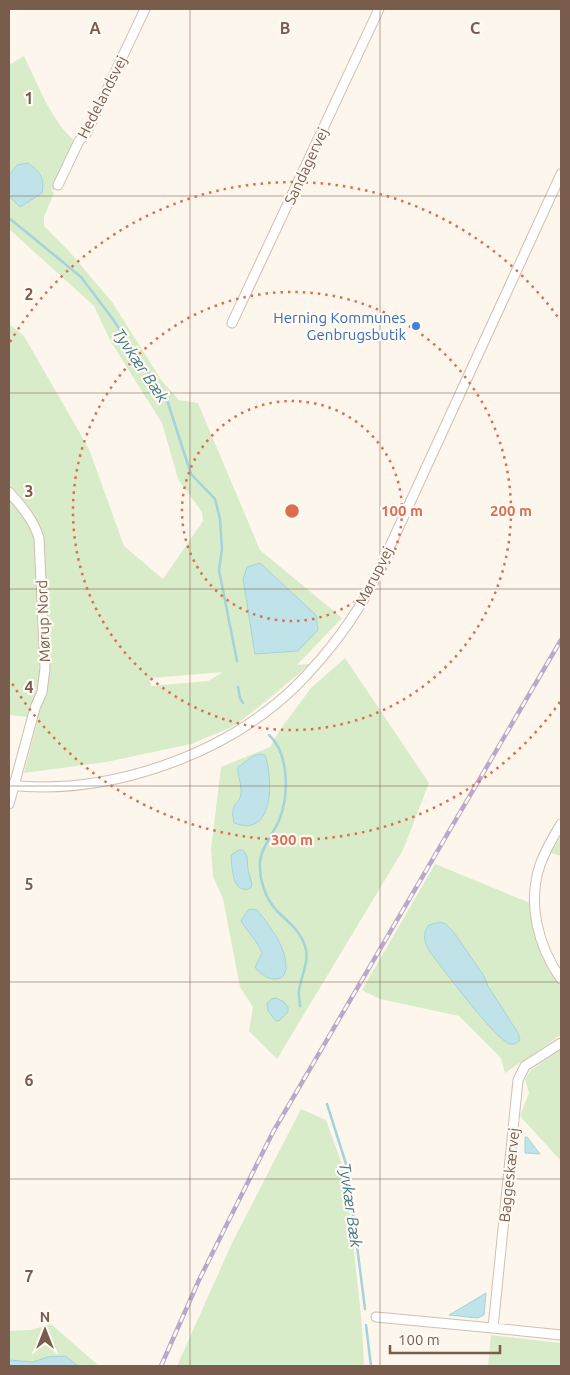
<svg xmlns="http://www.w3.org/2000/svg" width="570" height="1375" viewBox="0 0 570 1375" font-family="Ubuntu,sans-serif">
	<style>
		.green { fill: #d8ecc9; fill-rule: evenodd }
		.water { fill: #bfe3e8; stroke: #a5d3da }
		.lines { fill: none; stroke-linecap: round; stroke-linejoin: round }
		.stream { stroke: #a5d3da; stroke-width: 2.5 }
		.minor-casing { stroke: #d1beb0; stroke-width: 11 }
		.minor { stroke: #fff; stroke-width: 9 }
		.rail-casing { stroke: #b9a8c9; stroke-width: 4.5 }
		.rail { stroke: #fffaf3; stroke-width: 2.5; stroke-dasharray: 8; stroke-linecap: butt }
		.grid { fill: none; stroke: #7a5c4d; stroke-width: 1; stroke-opacity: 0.55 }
		.ring { fill: none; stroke: #dc6d51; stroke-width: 2.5; stroke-dasharray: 2.5 5 }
		.shop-dot { fill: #3f7fe0; stroke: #fffaf3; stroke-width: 2 }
		.labels { text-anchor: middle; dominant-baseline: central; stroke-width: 4.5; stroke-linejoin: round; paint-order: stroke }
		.street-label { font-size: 15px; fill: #7a5c4d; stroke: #fffaf3 }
		.shop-label { font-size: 15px; fill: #366cbe; stroke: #fffaf3; text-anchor: end }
		.water-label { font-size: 16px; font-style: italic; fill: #437c86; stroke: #fffaf3 }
		.grid-label { font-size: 16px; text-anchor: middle; font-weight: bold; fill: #7a5c4d; stroke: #fffaf3; stroke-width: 4.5; stroke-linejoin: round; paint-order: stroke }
		.centre { fill: #dc6d51; stroke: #fffaf3; stroke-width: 2.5 }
		.ring-label { font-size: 15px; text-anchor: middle; font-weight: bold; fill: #dc6d51; stroke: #fffaf3; stroke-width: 4.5; stroke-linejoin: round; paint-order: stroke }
	</style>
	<rect width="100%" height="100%" fill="#fdf6ec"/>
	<path class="green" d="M24,56C39,86 50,120 76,142L54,191L50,189L54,193L44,217V226L68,250L112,302L162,381L179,400L198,403L260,550L342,618L297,665L310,664L265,702L234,726L191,744L106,762L24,773L38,718L9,715V324L24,336L89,449L124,546L163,579L203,521L202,512L178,479L162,423L111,342L94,306L9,229V196L20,207L17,165L9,175V65ZM223,672L208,681L151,686L150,678Z
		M345,658L429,783L403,850L277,1059L249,1031L253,1007L240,987L223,899L213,876L211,849L221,767L270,747L279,731L311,688Z
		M561,836V856L551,853Z
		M435,864L530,903L533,930L542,957L561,984V1035L505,1073L501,1058L459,1016L380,999L362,990Z
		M561,1049V1161L520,1116L529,1093L525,1079L530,1071Z
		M301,1109L326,1120L343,1167L352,1232L362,1325L364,1366H177L232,1243Z
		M51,1324L99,1366H9V1331L31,1330Z
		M491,1335L561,1343V1366H488Z"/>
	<path class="water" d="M27,163C40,170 45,178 42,193L20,207L9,196V175L17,165Z
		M260,563L316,615L318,630L298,651L255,654L243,579L247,567Z
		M259,754L265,755C273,778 275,839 234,823C229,800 241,805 241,792C242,784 237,776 238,767L253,756Z
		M239,850H243L247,856L248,870L252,884L251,888C232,896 232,867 231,855Z
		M252,909L257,910C269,925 285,945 286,965C287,987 263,980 255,967L262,953C257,941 248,932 241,921L248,910Z
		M440,922L446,924L455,934L484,976L488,986L518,1033L520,1040C517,1043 514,1045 510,1044C495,1040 442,967 429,951C424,940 422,934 429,925Z
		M276,998L284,1002L288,1007V1012L279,1021H276L268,1011L267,1004L271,999Z
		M525,1137H527L540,1154L525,1153Z
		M486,1293L484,1315L478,1318L449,1315Z
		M65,1356L78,1366H9V1360L33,1362L48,1357Z"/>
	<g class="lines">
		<path class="stream" d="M9,218L81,277L112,318L167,400L191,474L215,499L220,519L222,549L219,570L237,661
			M238,687L240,698L243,703
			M269,735C289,753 289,794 280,818C275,832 261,847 260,862C259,879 265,898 277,911C288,922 300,930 305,946C310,961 301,976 299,991C298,995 300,1001 300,1006
			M327,1104L347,1167L365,1309
			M366,1325L371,1366"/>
		<g class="minor-casing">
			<path id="minor" d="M58,185L79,141L86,134L145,9
				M232,323L379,9
				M9,492C22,507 33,519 39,538L45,668L42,692L35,708L9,804
				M9,785C108,796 223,756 295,687C326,656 354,619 374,581L561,174
				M561,824C553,837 545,851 540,865C527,904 538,946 561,979
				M561,1043L525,1066L518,1080L493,1328L561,1335
				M376,1317L493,1328"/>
		</g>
		<use href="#minor" class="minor"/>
		<g class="rail-casing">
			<path id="rail" d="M161,1366L199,1280L273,1132L561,640"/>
		</g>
		<use href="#rail" class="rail"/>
	</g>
	<path class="grid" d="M190,9V1366M380,9V1366M9,196H561M9,393H561M9,589H561M9,786H561M9,982H561M9,1179H561"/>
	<g class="ring">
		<circle cx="292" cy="511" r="110"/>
		<circle cx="292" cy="511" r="219"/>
		<path d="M560 702A329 329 0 0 1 10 680M10 342A329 329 0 0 1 560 320"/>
	</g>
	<circle class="shop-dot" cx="416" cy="326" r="5"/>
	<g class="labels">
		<g class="street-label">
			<text transform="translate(102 97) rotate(-63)">Hedelandsvej</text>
			<text transform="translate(306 166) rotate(-65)">Sandagervej</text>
			<text transform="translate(374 576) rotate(-63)">Mørupvej</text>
			<text transform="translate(43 621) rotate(-92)">Mørup Nord</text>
			<text transform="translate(509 1175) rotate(-84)">Baggeskærvej</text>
		</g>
		<g class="shop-label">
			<text x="406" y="317">Herning Kommunes<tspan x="406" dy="17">Genbrugsbutik</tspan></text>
		</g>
		<g class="water-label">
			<text transform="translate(141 365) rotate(56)">Tyvkær Bæk</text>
			<text transform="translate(351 1205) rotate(82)">Tyvkær Bæk</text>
		</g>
	</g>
	<g class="grid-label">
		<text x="95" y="34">A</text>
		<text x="285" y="34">B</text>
		<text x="475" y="34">C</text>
		<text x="29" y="104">1</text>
		<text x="29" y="300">2</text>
		<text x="29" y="497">3</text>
		<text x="29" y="693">4</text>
		<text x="29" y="890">5</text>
		<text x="29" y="1086">6</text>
		<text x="29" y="1282">7</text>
	</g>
	<circle cx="292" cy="511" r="8" class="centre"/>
	<g class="ring-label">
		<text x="402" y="516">100 m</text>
		<text x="511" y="516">200 m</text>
		<text x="292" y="845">300 m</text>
	</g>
	<rect width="570" height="1375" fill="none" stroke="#7a5c4d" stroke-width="20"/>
	<g transform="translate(45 1330)" stroke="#fffaf3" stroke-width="4" paint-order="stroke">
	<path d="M0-4L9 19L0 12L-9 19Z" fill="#7a5c4d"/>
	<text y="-8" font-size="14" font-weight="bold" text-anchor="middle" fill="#7a5c4d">N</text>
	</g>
	<path d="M390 1345v8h110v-8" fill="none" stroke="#7a5c4d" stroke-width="2.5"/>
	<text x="398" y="1345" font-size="15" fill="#7a5c4d" stroke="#fffaf3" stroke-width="4" paint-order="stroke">100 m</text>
</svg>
